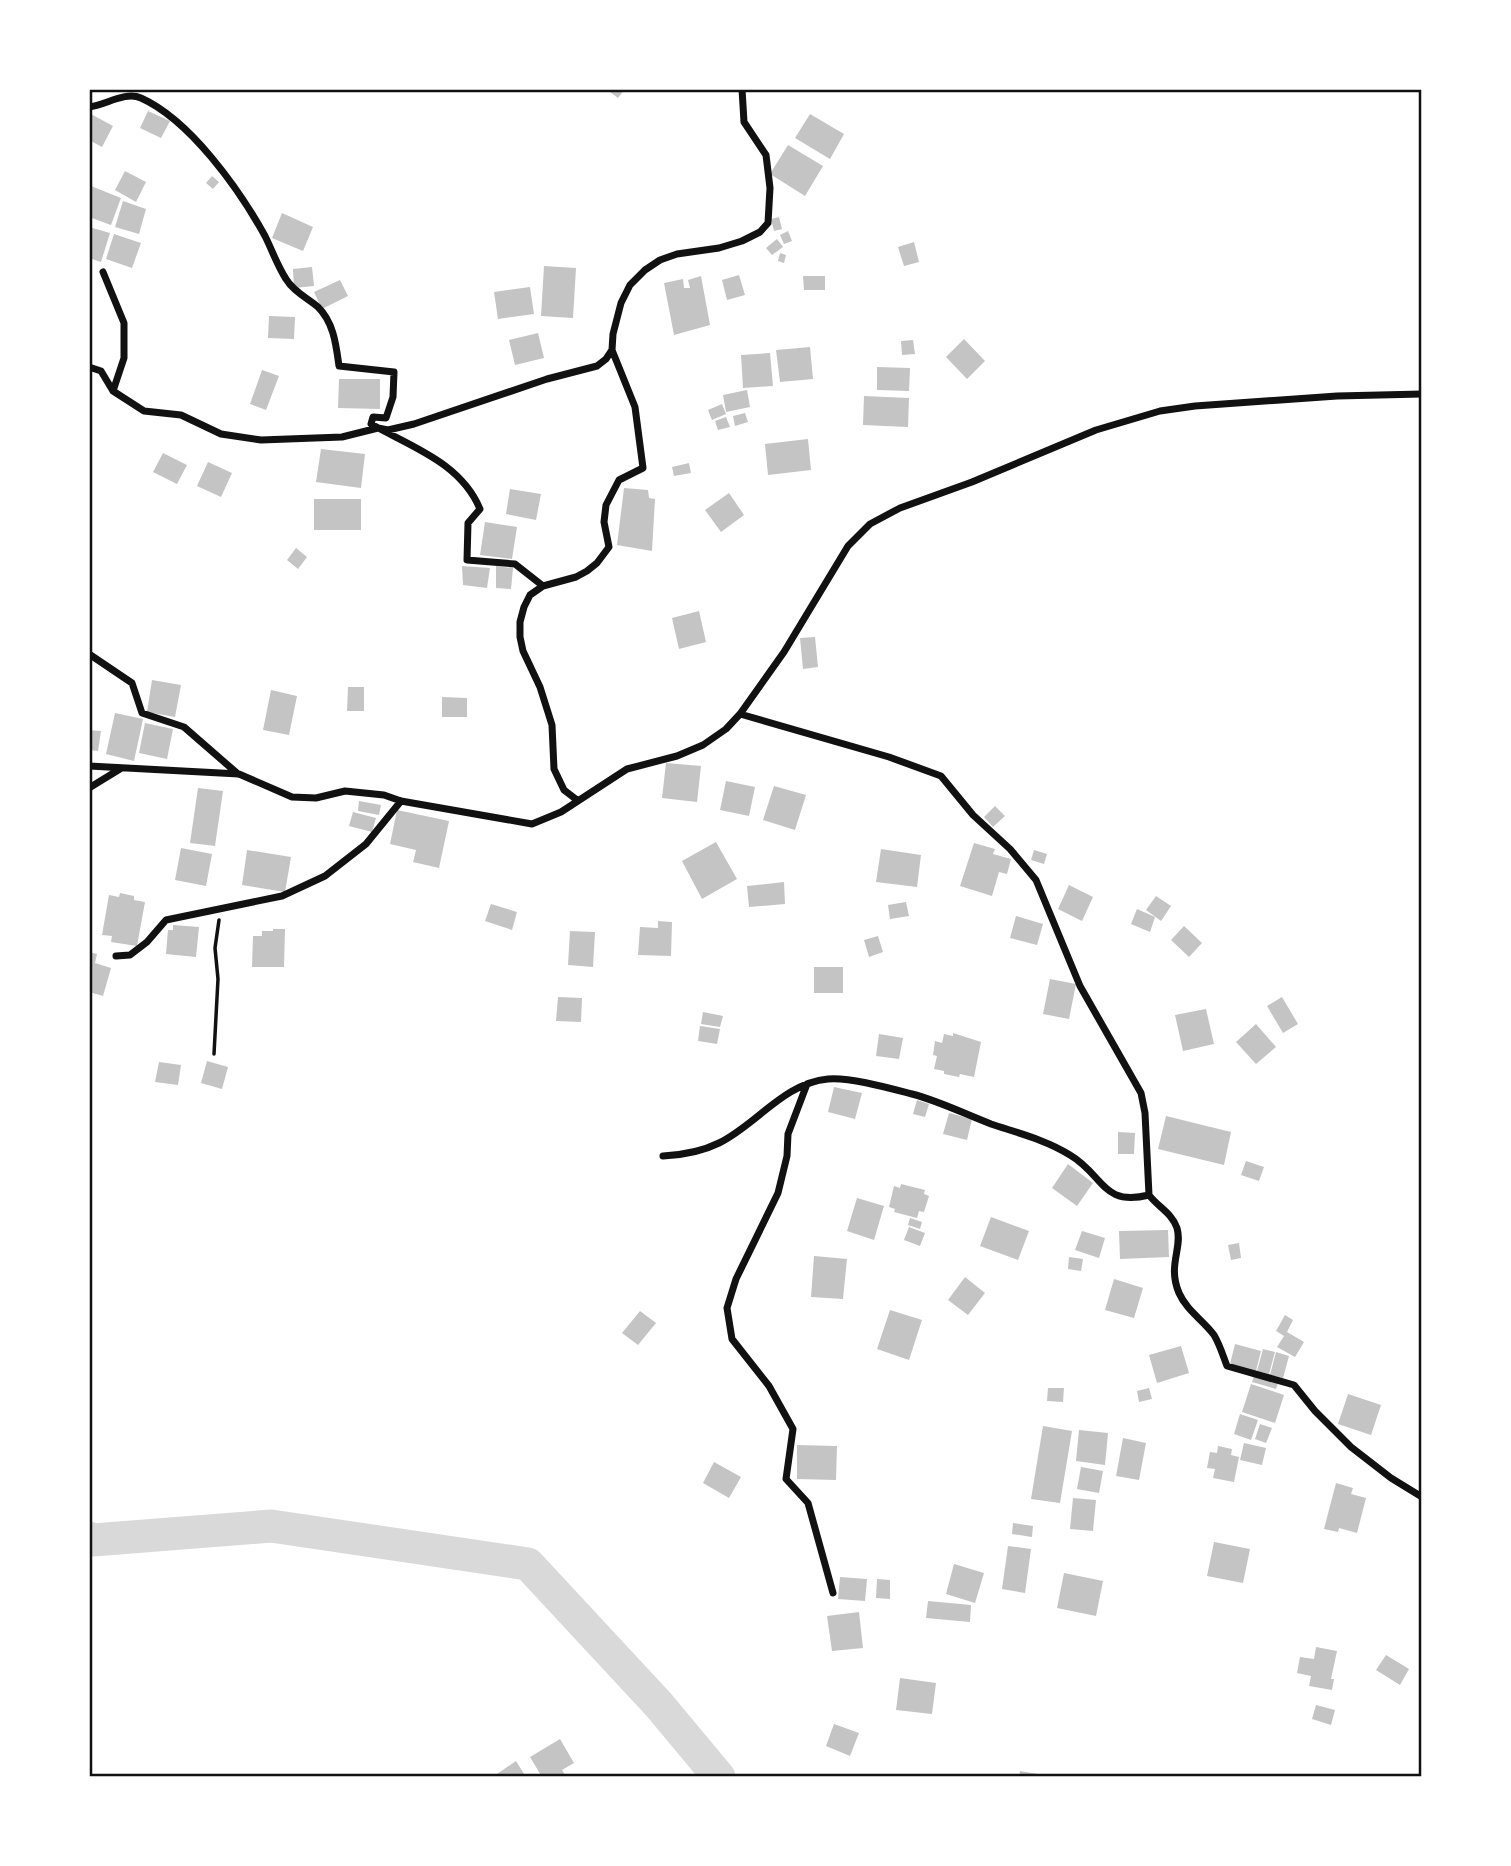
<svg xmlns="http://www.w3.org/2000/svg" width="1511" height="1866" viewBox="0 0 1511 1866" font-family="'PT Serif',serif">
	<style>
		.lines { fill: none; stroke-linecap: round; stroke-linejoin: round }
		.river { stroke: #d9d9d9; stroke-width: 33 }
		.building { fill: #c4c4c4 }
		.path { stroke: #111; stroke-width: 3.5 }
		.minor { stroke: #111; stroke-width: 7 }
		.neatline { fill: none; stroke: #111; stroke-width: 2.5 }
	</style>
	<rect width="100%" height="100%" fill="#fff"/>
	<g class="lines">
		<path class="river" d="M89,1538L93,1540L271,1526L528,1564L659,1705L719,1777"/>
	</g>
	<path class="building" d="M606,89H625L618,98Z
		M148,111L170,121L161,138L140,128Z
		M89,113L113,126L102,147L89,140Z
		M810,114L844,134L830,159L795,138Z
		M788,145L823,166L805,196L770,174Z
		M125,171L146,182L136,202L115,190Z
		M212,176L219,182L213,189L206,183Z
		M91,186L121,198L111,225L89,217Z
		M123,201L146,209L139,234L115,227Z
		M282,213L313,227L303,251L272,238Z
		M779,217L782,229L774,231L771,219Z
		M89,227L110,233L101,262L89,258Z
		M788,231L792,241L784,244L780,235Z
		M114,234L141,243L132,268L106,259Z
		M777,239L783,247L772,255L766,248Z
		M914,242L919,262L904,266L898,247Z
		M780,253L786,255L784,263L778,261Z
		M544,266L576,268L573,318L541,316Z
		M312,267L314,286L294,288L293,269Z
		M739,275L745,295L727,300L722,280Z
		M701,276L710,325L674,335L664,283L683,279L684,288H690L688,280Z
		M803,276H825V290H804Z
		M340,280L348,296L322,309L314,292Z
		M530,287L534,314L498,319L494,292Z
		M269,316L295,317L294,339L268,338Z
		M538,333L544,358L515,365L509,340Z
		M964,339L985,361L967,379L946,357Z
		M913,340L915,354L902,355L901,341Z
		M810,347L813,379L780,382L776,350Z
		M770,353L773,386L743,388L741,355Z
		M877,367L910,368L909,391L877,390Z
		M262,370L279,376L266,410L250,404Z
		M339,379H380V409L338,408Z
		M747,390L750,407L726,412L723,395Z
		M864,396L909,398L908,427L863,425Z
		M722,404L726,414L712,420L708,410Z
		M745,413L748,422L735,426L733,416Z
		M726,417L730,427L718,430L715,421Z
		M808,439L811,470L768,475L765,444Z
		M321,449L365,454L361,488L316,482Z
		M163,453L187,465L177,484L153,472Z
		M208,462L232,473L221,497L197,486Z
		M689,463L691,473L674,476L672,467Z
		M624,488L648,490L649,498L655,499L652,551L617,545Z
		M510,489L541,494L536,520L506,514Z
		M729,493L744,515L721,532L705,510Z
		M314,499H361V530H314Z
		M485,522L517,527L512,559L480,555Z
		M296,548L307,557L298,569L287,560Z
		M462,566L490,568L487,588L463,585Z
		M496,566L513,568L511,589L496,588Z
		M699,611L706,642L679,649L672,618Z
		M815,637L818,667L803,669L800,638Z
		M152,680L181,685L175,717L147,712Z
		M348,687H364V711H347Z
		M271,690L297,696L289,735L263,730Z
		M442,697L467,698V717H442Z
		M115,713L143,719L134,761L106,754Z
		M145,723L173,729L167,759L139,753Z
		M89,730L101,731L98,751L89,750Z
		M666,763L701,766L697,802L662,798Z
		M726,781L755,787L749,816L720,810Z
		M774,786L806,795L795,830L763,820Z
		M198,788L223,791L215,846L190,843Z
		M359,801L381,805L379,815L358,811Z
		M995,806L1005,816L993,827L984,817Z
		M397,810L449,821L439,868L413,862L416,850L390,844Z
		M353,812L376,818L372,832L349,826Z
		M716,842L737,879L702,899L682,861Z
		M974,843L995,849L993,854L1011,859L1007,874L999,872L992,896L960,886Z
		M181,848L212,854L206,886L175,880Z
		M881,849L921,855L917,887L876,882Z
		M247,850L291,857L285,892L242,885Z
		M1034,850L1047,854L1044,864L1031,860Z
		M784,882L785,904L749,907L747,886Z
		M1069,885L1093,897L1082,921L1058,909Z
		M120,893L134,896V900L145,902L137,946L111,942L112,936L102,935L109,895L119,897Z
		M1156,896L1171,906L1161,921L1146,910Z
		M906,902L909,916L890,919L888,905Z
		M491,904L517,912L512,930L485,921Z
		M1137,909L1155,917L1150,932L1131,924Z
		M1016,916L1043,924L1037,945L1010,938Z
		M658,921L672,922L671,956L638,955L640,927L658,928Z
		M173,925L199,927L196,957L166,954L168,930H173Z
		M1184,926L1202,943L1189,957L1171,940Z
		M273,929H285L284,967H252L253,936H262V931H273Z
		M570,931L595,932L593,967L568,965Z
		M878,936L883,952L869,957L864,940Z
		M89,952L97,954L95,963L111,968L103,996L89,992Z
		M814,967H843V993H814Z
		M1050,979L1076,984L1069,1019L1043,1014Z
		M558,997L582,998L581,1022L556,1021Z
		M1282,997L1298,1024L1283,1033L1267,1006Z
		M1206,1009L1214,1044L1183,1051L1175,1015Z
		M703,1012L723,1016L720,1027L701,1024Z
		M1256,1024L1276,1047L1256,1064L1236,1042Z
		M700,1026L720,1029L717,1044L698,1041Z
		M953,1033L981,1042L974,1077L960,1074L959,1077L944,1074V1071L934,1069L937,1056L933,1055L935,1041L942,1043L944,1034L953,1036Z
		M879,1034L903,1038L899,1059L876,1056Z
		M207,1061L228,1067L222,1089L201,1083Z
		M159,1062L181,1065L178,1085L155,1082Z
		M834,1087L862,1093L855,1119L828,1112Z
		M917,1100L929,1104L925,1117L913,1114Z
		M949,1113L972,1119L967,1140L943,1134Z
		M1166,1116L1231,1132L1224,1165L1158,1149Z
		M1118,1132L1135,1133L1134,1154H1118Z
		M1246,1161L1264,1167L1259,1181L1241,1175Z
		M1068,1164L1093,1183L1077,1206L1052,1188Z
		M901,1184L925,1190L924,1194L929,1196L924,1212L919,1211L917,1218L894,1212L895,1209L889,1207L894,1186L900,1188Z
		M857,1198L884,1206L874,1240L847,1231Z
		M991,1217L1029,1231L1018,1260L980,1246Z
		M910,1218L922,1222L920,1229L908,1225Z
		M909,1227L925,1233L920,1246L904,1240Z
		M1168,1230L1169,1257L1120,1259L1119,1231Z
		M1082,1231L1105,1238L1099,1258L1075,1250Z
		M1239,1243L1241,1258L1231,1260L1228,1245Z
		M814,1256L847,1259L843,1299L811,1297Z
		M1069,1257L1083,1259L1081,1271L1068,1269Z
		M965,1277L985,1293L968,1315L948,1300Z
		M1114,1279L1143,1288L1134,1318L1105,1310Z
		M890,1310L922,1320L909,1360L877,1349Z
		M640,1311L656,1323L638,1345L622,1333Z
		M1285,1315L1293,1320L1287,1332L1304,1342L1295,1357L1277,1347L1284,1336L1276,1331Z
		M1235,1344L1261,1351L1256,1371L1230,1364Z
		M1181,1346L1189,1373L1157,1383L1149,1355Z
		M1263,1349L1275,1352L1269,1374L1257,1371Z
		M1276,1352L1289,1356L1283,1378L1270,1375Z
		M1254,1376L1278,1383L1276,1389L1252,1382Z
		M1251,1384L1284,1395L1275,1423L1242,1412Z
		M1048,1388H1064L1063,1402L1047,1401Z
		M1149,1388L1152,1399L1139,1402L1137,1391Z
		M1348,1394L1381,1405L1371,1435L1338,1424Z
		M1240,1414L1258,1420L1251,1440L1234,1434Z
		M1260,1424L1272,1428L1266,1443L1255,1439Z
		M1043,1426L1072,1431L1060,1503L1031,1499Z
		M1079,1430L1108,1433L1105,1465L1076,1461Z
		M1123,1438L1146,1443L1139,1480L1116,1476Z
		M1244,1443L1266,1448L1262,1465L1240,1460Z
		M797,1445L837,1446L836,1480L797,1479Z
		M1218,1446L1232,1449L1231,1455L1239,1457L1234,1482L1213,1478L1215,1469L1207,1468L1210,1452L1217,1453Z
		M714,1462L741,1477L729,1498L703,1483Z
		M1081,1467L1103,1471L1099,1493L1077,1489Z
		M1336,1483L1353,1488L1351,1494L1366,1498L1357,1533L1339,1528L1338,1532L1324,1529Z
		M1073,1498L1096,1500L1093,1531L1070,1529Z
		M1013,1523L1033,1526L1032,1537L1012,1534Z
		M1214,1542L1250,1549L1243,1583L1207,1576Z
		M1008,1546L1031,1549L1025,1593L1002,1589Z
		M954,1564L984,1573L975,1603L946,1594Z
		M1064,1573L1103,1581L1096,1616L1057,1608Z
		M840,1577L867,1579L865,1601L838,1599Z
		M877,1579L890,1580V1599L876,1598Z
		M928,1601L971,1605L970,1622L926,1618Z
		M859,1612L863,1648L832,1651L827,1616Z
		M1316,1647L1337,1651L1331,1679H1334L1332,1690L1309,1686L1311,1676L1297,1673L1300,1657L1314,1659Z
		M1386,1655L1409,1669L1400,1685L1376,1670Z
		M900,1678L936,1683L932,1714L896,1710Z
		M1316,1705L1335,1710L1331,1725L1312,1719Z
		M834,1724L859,1733L850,1756L826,1746Z
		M560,1739L574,1763L562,1770L566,1777H542L530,1757Z
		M516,1761L526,1777H499L497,1774Z
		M1020,1771L1044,1775V1777H1019Z"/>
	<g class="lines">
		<path class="path" d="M214,1054L218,979L215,948L219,920"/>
		<path class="minor" d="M89,107C106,105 125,91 141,98C190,120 239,189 265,236C272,250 277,265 286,279C293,291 307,298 318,307C334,323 336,345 339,366L394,372L393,397L386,418L373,417L371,424C412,447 461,463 480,509L468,523L467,560L515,564L543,586
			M103,272L124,323V358L113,391
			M89,367L101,371L113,391L144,411L181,415L221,434L261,440L342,437L378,428L388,430L414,424L547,379L597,366L606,359L612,350L613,334L621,303L630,285L645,270L660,260L677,254L719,248L742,241L760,232L768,223L770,188L766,155L744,122L742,89
			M89,654L132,683L142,713L184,727L238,774
			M740,714L889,757L941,776L973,815L1010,849L1036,880L1080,986L1141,1093L1145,1113L1149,1195C1158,1207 1172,1213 1177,1228C1183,1248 1167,1265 1179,1293C1187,1311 1203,1320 1214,1335C1220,1345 1223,1356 1227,1366L1294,1385L1315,1411L1351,1447L1391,1478L1422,1497
			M89,766L239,774L292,797L316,798L345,791L384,795L401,801L532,824L561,812L627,769L677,756L703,745L726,729L740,714L784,652L848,546L870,524L900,508L972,482L1096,430L1160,411L1195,406L1337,396L1422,394
			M89,788L120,769
			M577,800L564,790L554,769L552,725L540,687L523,651L520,637V622L524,607L530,595L543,586L576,577L587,571L597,563L609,547L604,522L606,505L619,480L643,468L635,407L612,350
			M116,956L130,955L147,942L166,920L282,896L325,876L366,844L401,801
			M807,1084L788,1134L787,1156L778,1193L736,1279L727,1308L732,1339L769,1386L793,1429L786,1479L808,1503L833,1593
			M663,1156C683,1155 701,1152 719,1143C756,1125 784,1083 828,1079C850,1077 889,1088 912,1094C939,1101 965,1114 991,1124C1018,1133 1046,1140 1070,1155C1104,1175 1102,1207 1149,1195"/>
	</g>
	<rect width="1511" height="1866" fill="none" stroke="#ffffff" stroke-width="182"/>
	<rect x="91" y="91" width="1329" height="1684" class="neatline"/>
</svg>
